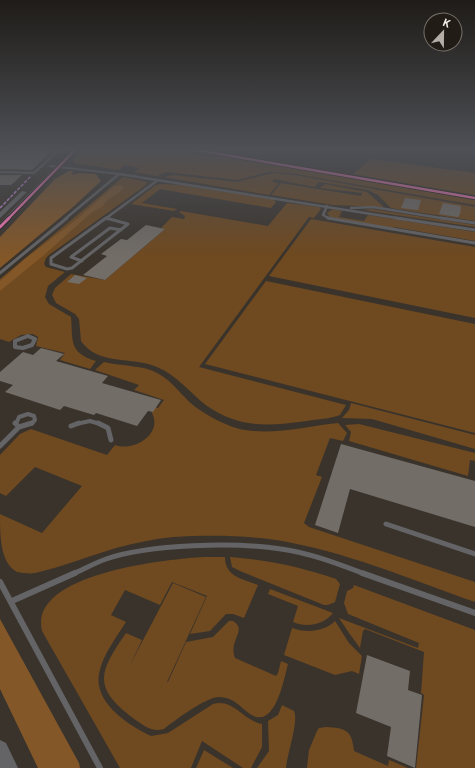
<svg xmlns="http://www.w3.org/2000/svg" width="475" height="768" viewBox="0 0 475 768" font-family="Barlow,sans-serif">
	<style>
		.green { fill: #6f491f }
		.forest { fill: #835728 }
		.building { fill: #726d67 }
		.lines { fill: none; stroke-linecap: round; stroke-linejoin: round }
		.service-far4 { stroke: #646466; stroke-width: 2.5 }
		.service-far3 { stroke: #646466; stroke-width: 3 }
		.service-far2 { stroke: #646466; stroke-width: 4 }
		.service-far1 { stroke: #646466; stroke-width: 5 }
		.service { stroke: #646466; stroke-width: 6 }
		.minor { fill: #646466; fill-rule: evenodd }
		.tertiary { fill: #646466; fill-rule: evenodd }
		.quiet { stroke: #ce8fe9; stroke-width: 1.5; stroke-dasharray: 3.5 1.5; stroke-linecap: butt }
		.cycleway-far1-casing { stroke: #211c16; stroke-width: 4 }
		.cycleway-casing { stroke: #211c16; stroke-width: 5 }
		.cycleway-far1 { stroke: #fd7abc; stroke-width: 2.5 }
		.cycleway { stroke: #fd7abc; stroke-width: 3 }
	</style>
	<rect width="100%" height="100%" fill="#39332c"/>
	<path class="green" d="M82,149H182L475,200V205L290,173L269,172L237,180L166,172L158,175L164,177L173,175L237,182L272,173L295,175L475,207V221L391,208L378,195L368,190L319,182L315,187L274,179L272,182L279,183L269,195L134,172L140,168L125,165L118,170L74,163L73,160Z
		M371,159L475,173V195L353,174Z
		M123,177L147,182L146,185L49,255L46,258L44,264L46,267L65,272L48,286L45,297L49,304L71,317C73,339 68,353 96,361L90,369L60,360L65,353L36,346L38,337L33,334L21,335L9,342L0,339V279Z
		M281,183L361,196L362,193L320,188L325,184L367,192L384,207L333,205L271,195Z
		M162,184L180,185L273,199L276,202L271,208L160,189L142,203L177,209L174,211L131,204L156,185Z
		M287,203L319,207L321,209L314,218L309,217L199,367L346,405L340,415C330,419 318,419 307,421C269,426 241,429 207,406C190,393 177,375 157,367C132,356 98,366 81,341L79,319L75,314L56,303L52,295L55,288L71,274L105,280L165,229L161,228L172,217L184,219L185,216L179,212L181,211L268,226Z
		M333,209L342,211L339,217L364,221L368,215L475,232V241L394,227L393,229L330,217L327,213Z
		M372,209L475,225V227L363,210Z
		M311,219L475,247V318L269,276Z
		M266,281L475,324V433L205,364Z
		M104,362C123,367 142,364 159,374C173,382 181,395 193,405C205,415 230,428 245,430C275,435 308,426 338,423L347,433L343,441L330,438L316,475L322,477L304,523L309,527L475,582V602C410,579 344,551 276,540C242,535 206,535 173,537C154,539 134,543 116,548C89,556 62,567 35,573C30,574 23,573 17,572C0,563 0,535 0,514L42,533L82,486L35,467L6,496L0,493V455L20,434L31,429L107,455L115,445C134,452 163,434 152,413L155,407L158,408L164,400L134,390L139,385L95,370Z
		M351,403L475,435V449L372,419L342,418L349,410Z
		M359,424L475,453V461L470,460L468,476L349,441L351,432L345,425Z
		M204,557H225C225,577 243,579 258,585L244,618L233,614H226L210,631L190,634L207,596L172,582L160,605L125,590L111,615L126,622C116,638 102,656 99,674C94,703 128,725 151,736L168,733L213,704C233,698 244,721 262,724V747L251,768H243L202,741L191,768H120L42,631C28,573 168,559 204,557Z
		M230,557C268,560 301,567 336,579L340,584L335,602L328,605H324L240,571L232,567Z
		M173,583L206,597L167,682L162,680L168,682L186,642L213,637L229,621H233C248,630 228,640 235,658L276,676L278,673L281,661L288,664C284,679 275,731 250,714C239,706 233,697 219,697C206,697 174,721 164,729C152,733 143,725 133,718C92,687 99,672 126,633L142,640L130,665Z
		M354,585L475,630V768H416L424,695L421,693L424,652L365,629L363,631L360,648L349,633L339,618L418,648L419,643L348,614L344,603L347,591L353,588Z
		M270,589L333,613C324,625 306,628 293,622L298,606L268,594Z
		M335,621L349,643L362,656L359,674L352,671L335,675L284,655L292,628C306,633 324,632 335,621Z
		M282,705L294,711C299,721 287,754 286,768H257L269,751L268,721L278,715Z
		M326,727C347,728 352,731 354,751L388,766L389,760L408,768H307L309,750L317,731L319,728Z
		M204,750L233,768H196Z"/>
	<path class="forest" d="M69,171H73L72,175L79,173L96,174L101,181L73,207L0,268V237L55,179Z
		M119,185L124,187L120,192L107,200L103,206L91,213L44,255L0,291V281L26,258L77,219L114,186Z
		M0,619L79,763L80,768H38L0,689Z"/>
	<path class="building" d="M16,149L31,150L54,149L32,170L0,169V152H12Z
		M0,175H22L11,185H0Z
		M405,198L421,200L418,210L401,208Z
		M443,203L461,206L460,214L458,217L439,214Z
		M146,225L165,229L105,280L83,275L107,256L101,254L121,239L127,240Z
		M75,275L87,278L79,284L67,282Z
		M41,348L64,354L56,361L108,376L102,383L161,400L153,412L148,411L137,426L96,413L94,415L64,406L60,410L5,392L13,385L0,381V372L23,352L33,355Z
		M341,444L475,481V527L350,489L338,533L315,525Z
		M367,655L410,671L408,690L422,695L415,768L387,756L391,727L356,713Z"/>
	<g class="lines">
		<path class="service-far4" d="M0,172L34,173L60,149
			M327,206L323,215L330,219
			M351,208L373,207L447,219
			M106,218L108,219
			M65,219L119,174L403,219
			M105,219L158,180"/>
		<path class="service-far3" d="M106,218L128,224L72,268L67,269L51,264V258L106,218
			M328,218L475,243
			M396,218L475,230
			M441,218L475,223
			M82,261L71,257L110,228L121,230
			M0,273L67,218"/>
		<path class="service-far2" d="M28,336L35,339L32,345L23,348L15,347V341Z
			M16,424L19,417L28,414L34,416L35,420L31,424
			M76,424L90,421L100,424"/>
		<path class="service-far1" d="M15,423L19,427
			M98,423L108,428L111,440
			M71,426L79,423
			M19,427L32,423
			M0,446L19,427
			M386,524L475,554
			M73,574C84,569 95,563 106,559C150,544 235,542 281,549C310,553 338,564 365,574"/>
		<path class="service" d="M362,573L475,613
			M0,582L100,768
			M12,601L75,573"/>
		<path class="minor" d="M188,149H197L475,197V199Z
			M51,165L119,173L121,174L119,175L49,167V166Z"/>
		<path class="tertiary" d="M73,149H78L2,228L0,229V223Z
			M22,191L27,192L0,218V212Z
			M0,740L6,743L18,768H0Z"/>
		<path class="quiet" d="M0,208L31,176"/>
		<g class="cycleway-far1-casing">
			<path id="cycleway-far1" d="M190,149L475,198
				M8,219L76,149"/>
		</g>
		<g class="cycleway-casing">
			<path id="cycleway" d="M0,227L9,218"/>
		</g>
		<use href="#cycleway-far1" class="cycleway-far1"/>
		<use href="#cycleway" class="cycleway"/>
	</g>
	<linearGradient id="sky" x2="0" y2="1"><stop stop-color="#1f1c18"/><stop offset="0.58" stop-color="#4e5056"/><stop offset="1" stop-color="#4e5056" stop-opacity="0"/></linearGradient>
	<rect width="475" height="257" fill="url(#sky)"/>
	<g transform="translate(443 32) rotate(22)"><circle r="19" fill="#211c16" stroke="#77716a"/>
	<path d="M0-3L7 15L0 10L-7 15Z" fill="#b4aea6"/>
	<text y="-6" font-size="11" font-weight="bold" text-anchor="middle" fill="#f7f0e8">K</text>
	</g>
</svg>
